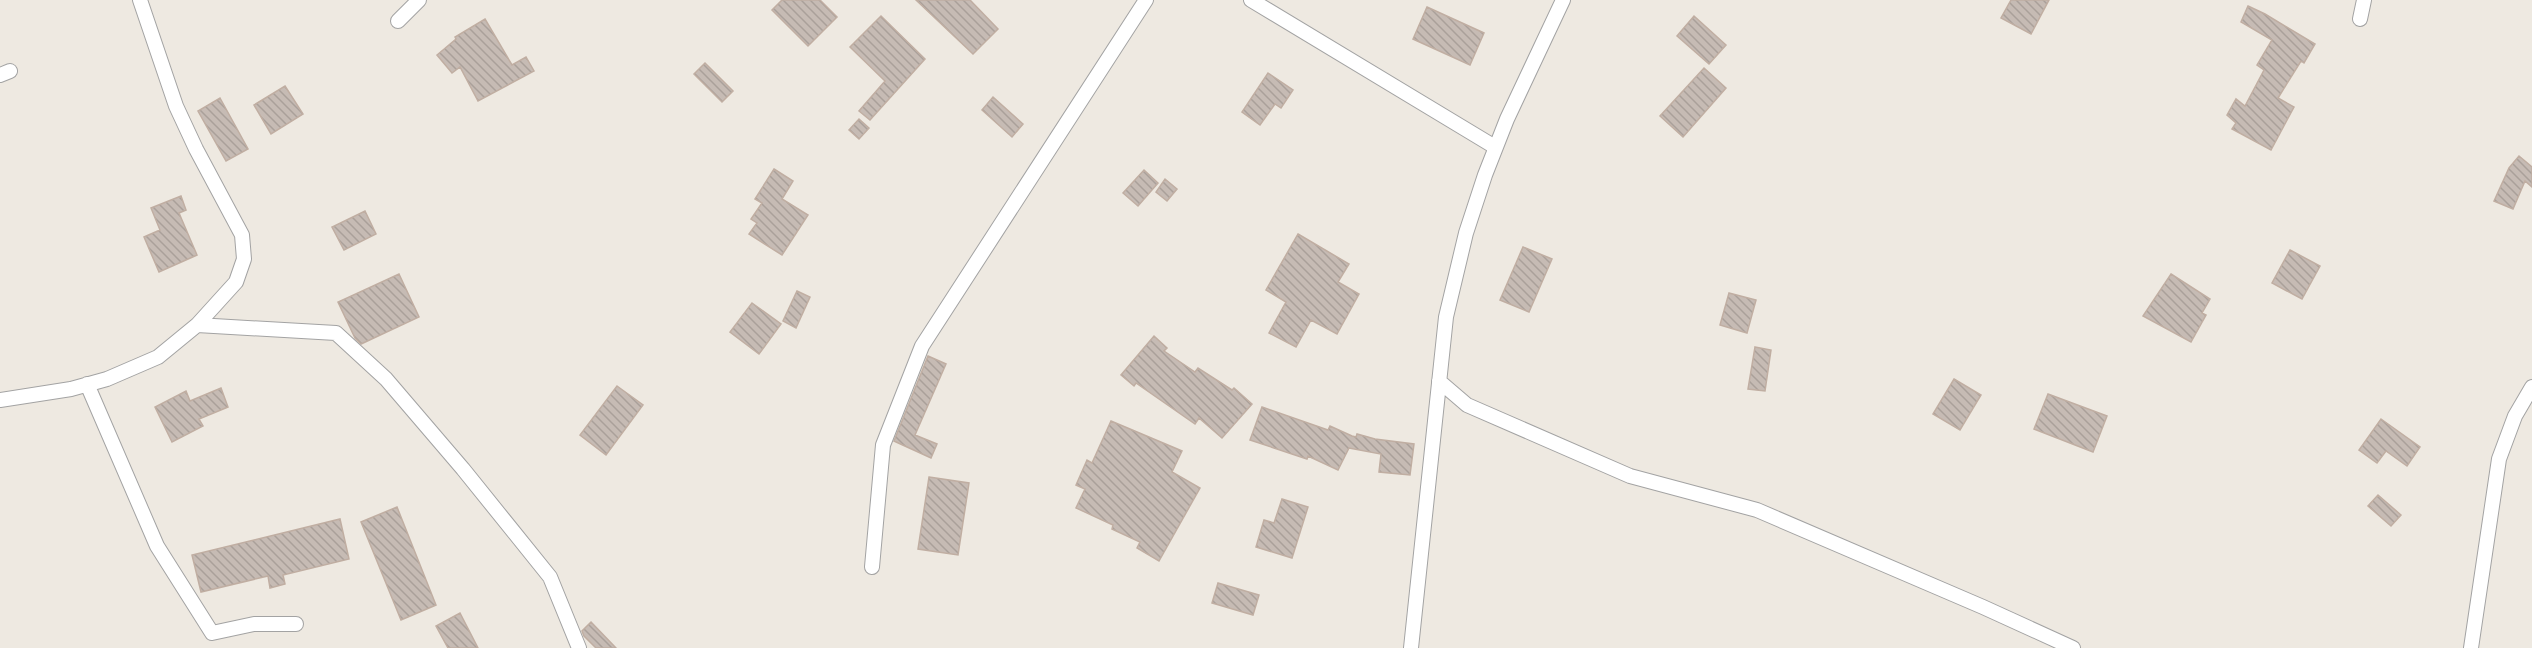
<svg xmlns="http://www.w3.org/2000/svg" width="2532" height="648" viewBox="0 0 2532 648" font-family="Commissioner,sans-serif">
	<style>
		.building { fill: url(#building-back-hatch); stroke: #c0aea2; stroke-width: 1.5 }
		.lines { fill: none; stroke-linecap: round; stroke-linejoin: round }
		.minor-casing { stroke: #a3a3a3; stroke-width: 16 }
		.minor { stroke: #fff; stroke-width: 14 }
	</style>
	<defs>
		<pattern id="building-back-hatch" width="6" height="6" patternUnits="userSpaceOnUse" patternTransform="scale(1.5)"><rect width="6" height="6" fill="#c6bbb4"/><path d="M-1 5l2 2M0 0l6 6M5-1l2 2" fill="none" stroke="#aaa09a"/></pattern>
	</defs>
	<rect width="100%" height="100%" fill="#eee9e1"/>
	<path class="building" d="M782,0H820L837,17L808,46L772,10Z
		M916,0H970L998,29L973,54Z
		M2011,0H2049L2031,34L2001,18Z
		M2248,6L2265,14L2315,44L2304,63L2301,61L2278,98L2294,107L2271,150L2232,129L2236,123L2227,115L2236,99L2245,106L2264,70L2257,65L2272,40L2241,22Z
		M1427,7L1484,33L1470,65L1413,39Z
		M881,16L925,59L870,120L859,111L885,81L850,47Z
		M1694,16L1726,45L1709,64L1677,36Z
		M485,19L512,65L526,57L534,71L478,101L460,67L452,73L437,55L456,39L455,37Z
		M705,63L733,91L722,102L694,74Z
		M1704,68L1726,88L1683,137L1660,116Z
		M1268,73L1293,90L1281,108L1275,104L1260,125L1242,112Z
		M285,86L303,114L271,134L254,105Z
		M993,97L1023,124L1012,137L982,110Z
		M220,98L248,149L226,161L198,111Z
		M859,119L869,128L859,139L849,130Z
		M2519,156L2532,167V187L2525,181L2513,209L2494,201L2509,168Z
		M774,169L793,181L782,199L808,215L782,255L749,234L757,223L751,219L762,203L755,199Z
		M1144,170L1158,183L1138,206L1123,193Z
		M1165,179L1177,189L1167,201L1156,192Z
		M181,196L186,210L179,213L197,255L159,272L144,237L160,230L151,208Z
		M365,211L376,234L344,250L332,227Z
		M1298,234L1349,264L1338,282L1359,294L1337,334L1311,320L1296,347L1269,333L1286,302L1266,290Z
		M1523,247L1552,259L1529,312L1500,300Z
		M2290,250L2320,266L2302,299L2272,283Z
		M399,274L419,317L361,344L355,338L338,302Z
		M2171,274L2210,299L2202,313L2206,315L2191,342L2143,316Z
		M797,291L810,297L796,328L783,321Z
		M1729,293L1756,300L1747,333L1720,325Z
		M752,303L781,324L759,354L730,332Z
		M1154,336L1167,348L1164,351L1195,372L1198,368L1232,390L1234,388L1252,404L1222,438L1199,418L1195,424L1136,383L1134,386L1121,375Z
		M1755,347L1771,350L1765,391L1748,389Z
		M928,356L946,364L915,435L937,444L931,458L894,441Z
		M1954,379L1981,395L1960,430L1933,414Z
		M617,386L643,405L606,455L580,435Z
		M221,388L228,407L199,419L203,426L172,442L155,407L186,391L190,401Z
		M2048,394L2107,416L2093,452L2034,429Z
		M1262,407L1328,430L1330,426L1352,436L1356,437L1357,434L1375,439L1414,444L1410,475L1379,472L1381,454L1349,448L1338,470L1308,456L1307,459L1250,440Z
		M2381,419L2420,447L2407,466L2386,451L2377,463L2359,450Z
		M1111,421L1182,451L1172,472L1200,488L1159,561L1137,548L1140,542L1112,529L1113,525L1076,508L1085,489L1076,485L1087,460L1092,463Z
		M929,477L969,483L958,555L918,549Z
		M2378,495L2401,515L2391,526L2368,506Z
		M1282,499L1308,507L1292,558L1256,547L1264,520L1274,523Z
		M397,507L436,605L401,620L361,522Z
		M340,519L349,559L283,575L285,584L270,588L268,576L201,592L192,555Z
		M1218,583L1259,595L1253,615L1212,603Z
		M460,613L478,648H448L436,626Z
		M591,622L616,648H596L584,636L582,631Z"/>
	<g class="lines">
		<g class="minor-casing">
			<path id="minor" d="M1251,0L1495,147
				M2360,19L2364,0
				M398,21L419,0
				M0,75L10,71
				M197,325L336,333L386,379L463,469L550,577L579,648
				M1439,381L1467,405L1630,476L1757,510L1983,607L2073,648
				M87,384L157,546L212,633L254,624H296
				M0,400L71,389L107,379L158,357L197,325L236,282L244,259L242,235L196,149L176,106L140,0
				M872,567L883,445L922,346L1146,0
				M1411,648L1446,317L1466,233L1485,175L1507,119L1563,0
				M2471,648L2499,459L2515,416L2532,387"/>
		</g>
		<use href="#minor" class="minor"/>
	</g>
</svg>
